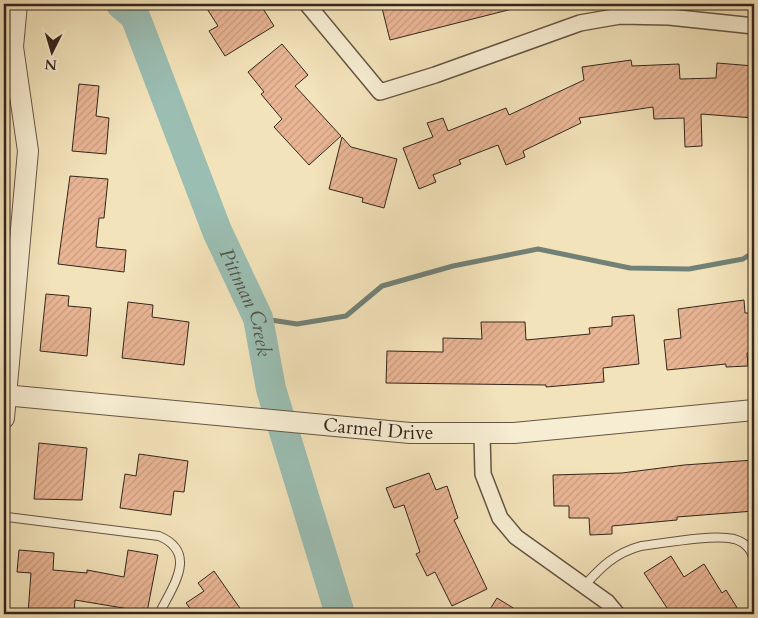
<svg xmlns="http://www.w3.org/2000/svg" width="758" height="618" viewBox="0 0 758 618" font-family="Cardo,serif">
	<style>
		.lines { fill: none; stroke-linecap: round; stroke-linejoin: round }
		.stream { stroke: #728177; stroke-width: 5 }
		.river { stroke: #9bbeb3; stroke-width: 30 }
		.building { fill: url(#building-hatch); stroke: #34261d }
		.service-casing { stroke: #645544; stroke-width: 10 }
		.minor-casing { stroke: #645544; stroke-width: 18 }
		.tertiary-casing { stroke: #645544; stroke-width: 22 }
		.service { stroke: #f7edd2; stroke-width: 8 }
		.minor { stroke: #f7edd2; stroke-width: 15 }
		.tertiary { stroke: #f7edd2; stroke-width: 20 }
		.labels { text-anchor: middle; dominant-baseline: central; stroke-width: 5; stroke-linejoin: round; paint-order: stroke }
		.street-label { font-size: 19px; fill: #34261d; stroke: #f7edd2 }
		.water-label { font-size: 20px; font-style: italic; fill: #53544a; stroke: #f7edd2 }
	</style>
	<defs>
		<pattern id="building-hatch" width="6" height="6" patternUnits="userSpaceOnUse" patternTransform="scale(1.25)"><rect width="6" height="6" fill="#e9b594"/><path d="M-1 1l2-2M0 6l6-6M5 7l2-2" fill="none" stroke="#c89c7f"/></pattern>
	</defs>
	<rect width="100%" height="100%" fill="#f3e3ba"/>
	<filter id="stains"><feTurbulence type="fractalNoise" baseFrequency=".004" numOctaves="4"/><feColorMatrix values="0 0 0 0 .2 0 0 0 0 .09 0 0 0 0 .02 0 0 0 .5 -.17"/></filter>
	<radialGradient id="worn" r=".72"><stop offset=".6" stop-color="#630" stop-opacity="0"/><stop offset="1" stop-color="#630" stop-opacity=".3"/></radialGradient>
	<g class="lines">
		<path class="stream" d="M258,318L297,324L346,316L382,286L453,266L538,249L630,268L689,269L743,259L754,252"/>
		<path class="river" id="s1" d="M121,4L135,16L217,231L258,318L271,389L340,614"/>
	</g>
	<path class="building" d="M204,4H260L274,26L225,56L209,31L218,26Z
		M381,4H515L516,8L390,40Z
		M282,44L308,75L295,86L341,136L309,165L274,127L282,119L261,94L264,92L248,72Z
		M631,60L632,66L679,64L680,79L716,78L717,63L754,66V118L701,114L702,146L685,147L684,118L654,119L653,107L579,118L581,123L523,151L525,157L506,165L498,145L459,160L461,164L433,175L436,182L419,189L403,148L433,137L427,123L443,118L448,131L506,108L509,115L584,80L582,67Z
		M79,84L99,86L96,116L109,118L106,154L72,151Z
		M342,137L351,147L397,159L384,208L362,202L363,198L329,189Z
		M70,176L108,179L104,218H99L96,247L126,250L124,272L58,264Z
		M46,294L69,296L68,306L91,308L87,356L40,351Z
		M744,300L745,313H754V352L747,353L748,366L726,367V364L667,370L664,340L681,338L678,309Z
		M128,302L153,305L152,317L189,322L184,365L122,358Z
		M634,315L639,364L603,368L604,382L546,387V385L386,383L387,351L443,352V338L482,339L481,322H525L526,340L590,334L589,328L612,326V317Z
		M39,443L87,448L82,500L34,499Z
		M139,454L188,461L184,492L174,491L171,515L120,508L125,474L136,476Z
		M754,460V511L677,517V520L612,526V534L590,535L589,518H569V506H554L553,475L622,473L684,465Z
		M429,473L436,490L447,486L458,518L454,520L487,589L452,606L435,572L427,576L416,554L420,552L404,505L394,508L386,488Z
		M19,550L54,553L53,570L87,573V570L124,577L128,550L158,555L147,612L75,600L74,614H28L31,573L17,572Z
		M671,556L684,577L704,564L722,593L726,590L741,614H671L644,573Z
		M214,571L244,614H194L186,603L204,591L198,583Z
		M497,598L523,614H487Z"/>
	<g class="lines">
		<g class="service-casing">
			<path id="service" d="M4,512L7,517L159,536C199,553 172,587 159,614
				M584,586C601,567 615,553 641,546C665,543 712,534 734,539C745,542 752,550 754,561"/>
		</g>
		<g class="minor-casing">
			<path id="minor" d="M307,4L380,92L435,75L580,23L620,16L669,17L754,26
				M482,434L483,474L500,518L516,537L607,602L617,614"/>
		</g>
		<g class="tertiary-casing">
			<g id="tertiary">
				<path d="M4,79L13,47L17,4"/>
				<path id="s2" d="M4,395L410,433H514L754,410"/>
				<path d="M4,418L28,151L13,47"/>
			</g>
		</g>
		<use href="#service" class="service"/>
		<use href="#minor" class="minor"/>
		<use href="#tertiary" class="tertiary"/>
	</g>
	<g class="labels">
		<g class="street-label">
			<text stroke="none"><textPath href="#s2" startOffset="376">Carmel Drive</textPath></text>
		</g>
		<g class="water-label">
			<text stroke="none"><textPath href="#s1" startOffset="326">Pittman Creek</textPath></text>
		</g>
	</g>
	<rect width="758" height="618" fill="none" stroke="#f3e3ba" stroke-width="20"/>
	<rect x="5" y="5" width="748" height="608" fill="none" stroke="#34261d" stroke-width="2.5"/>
	<rect x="10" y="10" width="738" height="598" fill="none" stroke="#34261d"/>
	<g transform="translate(52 52) rotate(185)" stroke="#f7edd2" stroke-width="4" paint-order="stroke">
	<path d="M0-4L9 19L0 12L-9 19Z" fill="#34261d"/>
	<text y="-8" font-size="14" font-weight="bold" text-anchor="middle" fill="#34261d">N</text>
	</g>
	<rect width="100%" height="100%" filter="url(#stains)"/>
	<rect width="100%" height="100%" fill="url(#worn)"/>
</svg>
